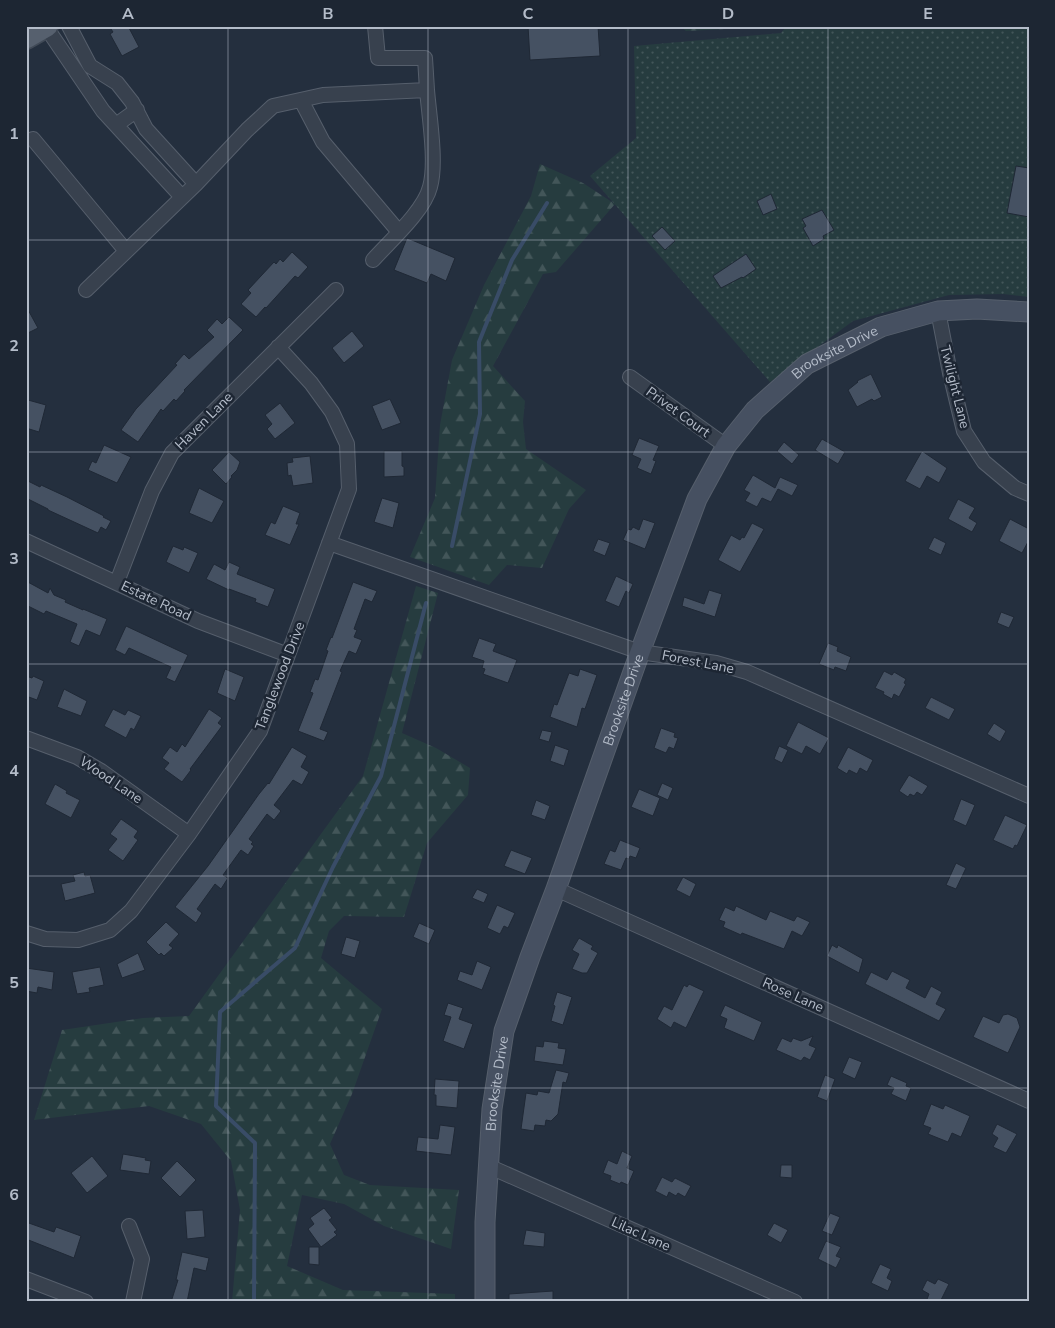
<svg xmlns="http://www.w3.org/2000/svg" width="1055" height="1328" viewBox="0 0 1055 1328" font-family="'Nunito Sans',sans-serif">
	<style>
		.green { fill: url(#green-dots) }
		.forest { fill: url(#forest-firs) }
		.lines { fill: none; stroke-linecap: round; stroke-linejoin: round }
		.stream { stroke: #394c67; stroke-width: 4 }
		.building { fill: #455162; stroke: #1f2835 }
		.street-casing { stroke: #565f6c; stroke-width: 16 }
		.secondary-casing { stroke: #565f6c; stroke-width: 21 }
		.primary-casing { stroke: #414a57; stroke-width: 24 }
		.street { stroke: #38414e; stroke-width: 14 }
		.secondary { stroke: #465061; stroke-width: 19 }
		.primary { stroke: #56606e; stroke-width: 21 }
		.grid { fill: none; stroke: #b4bcc9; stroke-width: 1; stroke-opacity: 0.55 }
		.labels { text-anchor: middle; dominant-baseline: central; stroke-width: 5; stroke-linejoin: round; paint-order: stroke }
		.street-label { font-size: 14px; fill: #b4bcc9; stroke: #1d2633 }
		.neatline { fill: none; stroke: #b4bcc9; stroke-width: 2 }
		.grid-label { font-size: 16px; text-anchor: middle; font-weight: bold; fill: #b4bcc9 }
	</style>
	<defs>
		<pattern id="green-dots" width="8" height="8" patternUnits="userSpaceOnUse" patternTransform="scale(1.25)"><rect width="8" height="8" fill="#263c3f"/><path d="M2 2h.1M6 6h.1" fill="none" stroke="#435659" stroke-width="1.8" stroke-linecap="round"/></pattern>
		<pattern id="forest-firs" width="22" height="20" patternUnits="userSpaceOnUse" patternTransform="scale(1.25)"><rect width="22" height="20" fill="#263c3f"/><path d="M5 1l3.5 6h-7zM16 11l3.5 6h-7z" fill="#435659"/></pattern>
	</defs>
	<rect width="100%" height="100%" fill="#242f3e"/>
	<path class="green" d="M787,26H1029V297L1003,294L949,295L853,321L770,382L590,176L636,138L634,46L781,33Z"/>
	<path class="forest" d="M680,26H736L727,29L686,31Z
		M540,164L583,183L615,204L556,272L543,274L493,366L525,401L523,422L526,449L586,490L569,509L542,568L507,565L489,585L410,557L435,498L440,425L452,360L484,285L531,196Z
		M416,586L438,593L402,733L436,748L470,768L468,795L427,843L404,917L344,916L329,931L321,958L382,1009L352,1094L330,1144L344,1175L370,1185L459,1190L451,1249L384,1226L344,1204L302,1195L287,1266L343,1290L455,1294V1302H232L240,1210L231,1161L201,1124L149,1106L34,1120L62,1030L143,1018L189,1016L363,776Z"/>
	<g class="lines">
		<path class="stream" d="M452,546L480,414L479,342L512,260L547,203
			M254,1302L255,1143L216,1106L220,1012L295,948L333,867L381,776L426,603"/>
	</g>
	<path class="building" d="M109,26H128L139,47L122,56L110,34L113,32Z
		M528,26H598L600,56L530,60Z
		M1016,166L1029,168V217L1007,213Z
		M771,194L777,209L763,215L757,201Z
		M822,210L834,230L823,236L824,239L813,246L803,228L806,226L802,219Z
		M662,227L675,241L665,250L652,236Z
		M407,238L455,258L446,281L431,274L427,283L394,270Z
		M292,252L308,267L298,278L295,276L266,308L265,307L256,317L241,304L251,293L248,290L274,262L276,264L280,259L283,262Z
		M746,254L756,269L743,278L742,277L721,288L713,276Z
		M26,306L38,328L26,334Z
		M229,317L243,330L184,390L185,391L176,401L174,399L163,411L161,409L138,442L121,430L136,409L177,365L175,364L184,354L189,359L214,337L207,330L217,319L222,324Z
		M352,331L364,346L344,363L332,348Z
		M871,374L882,397L874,401L872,399L857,407L848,390L858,382L857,381Z
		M390,399L401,423L382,430L372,406Z
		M28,400L46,405L39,432L26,428V408Z
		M280,403L295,423L275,439L267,429L272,424L265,415Z
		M639,438L659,446L653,460L656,461L651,474L637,468L641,459L632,455Z
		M822,439L845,452L838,464L815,450Z
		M784,442L799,455L792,464L777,451Z
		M104,445L131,457L117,483L88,470L92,461L96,463Z
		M384,451H402V466L404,467V476L384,477Z
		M922,451L947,468L939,483L927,476L920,489L905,481Z
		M229,452L240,462L237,470L231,476L232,477L226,484L212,470Z
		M310,456L313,483L293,486L291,475L288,476L287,463L293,462L292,458Z
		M753,475L775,488L780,477L798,485L792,496L778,489L771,502L762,498L757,507L745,501L750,493L744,490Z
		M26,480L40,487L41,485L67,497L104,516L103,517L111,521L106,530L101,527L98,533L48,510V509L26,498Z
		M199,488L224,501L212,523L189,513Z
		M382,498L399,503L393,528L374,522Z
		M958,499L975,508L969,518L977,523L972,532L948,519Z
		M283,506L300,513L296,524H299L290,545L265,535L271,522L275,524Z
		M643,519L655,523L645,549L623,540L628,529L631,530L633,527L639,530Z
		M1010,519L1029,529V540L1022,553L999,541Z
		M752,523L764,529L740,572L718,560L731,535L740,540L742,537L744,538Z
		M934,537L946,543L941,555L928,549Z
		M598,539L610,543L605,556L593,551Z
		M173,546L183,550L184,547L198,553L189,573L166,562Z
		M229,562L240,567L237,574L275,589L268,607L255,602L256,599L229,589V590L206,579L214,564L225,570Z
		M616,576L633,584L629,593L626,591L619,607L605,601Z
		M26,581L48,593L50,588L54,595L66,600L65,602L83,610V609L107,619L100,636L86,630L79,646L70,642L77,624L46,611L44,614L26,605Z
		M353,582L377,591L372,602L365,599L354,629L357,630L354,637L362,640L356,654L349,651L340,671L342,672L320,729L328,732L324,741L298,731L313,693L310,692L315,679L318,680L328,651L326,650L331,637L332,638Z
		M709,590L722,594L715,617L682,606L684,597L704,604Z
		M1001,612L1014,617L1009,628L997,623Z
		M126,626L188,655L175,682L166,678L171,667L129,648L125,655L115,650Z
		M479,638L496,644L493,651L517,660L508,683L483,674L485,669L482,668L484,661L472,657Z
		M828,643L838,647L837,651L851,657L846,671L835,667L834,670L819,664Z
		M225,669L244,677L235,701L217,693Z
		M580,669L597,675L585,709L582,708L577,727L550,717L554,704L557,705L569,673L578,676Z
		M884,671L892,675L894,672L906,679L904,683L906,684L899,697L894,694L892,699L883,694L884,692L875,688Z
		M26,676L32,678L33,676L44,681L37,700L26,696Z
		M64,689L87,701L81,716L57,707Z
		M931,697L955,709L949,720L925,708Z
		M113,709L125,715L128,710L141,716L134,730L131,728L126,738L104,726Z
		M209,709L222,718L218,723L222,726L190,769L191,770L182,782L164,769L169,763L162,758L170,747L177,752L182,744L185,747Z
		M798,722L829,738L820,754L806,746L802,754L786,746Z
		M994,723L1006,731L1000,742L987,734Z
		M661,728L675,733L674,737L678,738L674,749L669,747L666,753L654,748Z
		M542,730L552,732L549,742L539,739Z
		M555,745L569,750L564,766L550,761Z
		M779,746L788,750L782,763L774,759Z
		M292,747L307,756L301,767L309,772L302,785L293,780L274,805L281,811L274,820L267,814L249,839L253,842L251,844L254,846L248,855L241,850L223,875L228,878L221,889L215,884L197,909L202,913L196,923L175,907L208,866L259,794L268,783L269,784Z
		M848,747L873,760L867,772L860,768L857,774L849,770L847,774L837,768Z
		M909,775L928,786L922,795L917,792L914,796L910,794L908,797L899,791Z
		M662,783L673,788L668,800L657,795Z
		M55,784L67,791L66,793L80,800L71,818L45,804Z
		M639,789L660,798L653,816L631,807Z
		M961,799L975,805L966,826L953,820Z
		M536,800L550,806L545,820L531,815Z
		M1005,815L1027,825L1017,846L1015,845L1013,849L993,840Z
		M121,819L138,831L134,837L138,840L123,861L108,850L117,839L110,834Z
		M620,840L640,848L636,858L630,856L629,859L626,858L621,870L604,864L610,850L615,852Z
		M511,850L532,858L525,874L504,866Z
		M956,863L966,868L956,889L946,885Z
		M84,872L85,876L90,875L95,893L65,901L61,884L75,881L73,875Z
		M683,877L696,884L690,897L676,890Z
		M477,889L488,894L484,903L472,898Z
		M497,905L515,913L508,928L504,926L500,934L487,928Z
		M736,906L766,920L770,911L794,921L797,916L810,922L802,936L792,931L784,949L742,933L741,935L723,927L725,922L719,920L725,907L734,911Z
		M166,922L179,934L169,945L173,948L164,956L161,953L159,955L146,942Z
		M419,923L435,930L429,944L413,937Z
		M346,937L360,941L355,958L341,954Z
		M579,938L593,946L591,949L598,953L587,973H582L572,969L579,954L572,950Z
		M832,945L837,948L838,945L863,959L859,973L827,956Z
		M138,953L145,970L122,978L117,964Z
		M477,961L491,967L482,990L457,980L460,971L472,975Z
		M100,967L104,985L89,988L90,992L77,994L72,972Z
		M26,968L54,972L52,990L38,987L37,993L26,991Z
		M892,971L910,980L906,988L925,998L931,986L942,992L936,1004L946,1009L939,1021L865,984L871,972L887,980Z
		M689,984L704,991L686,1028L674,1022L671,1028L657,1019L664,1006L672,1010L684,985L687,987Z
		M557,992L572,997L563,1025L551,1021L555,1006L553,1005Z
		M448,1003L463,1008L459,1019L473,1024L464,1049L443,1041L451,1017L444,1015Z
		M725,1005L762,1022L754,1041L724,1028L727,1019L720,1016Z
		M1008,1014L1017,1018L1020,1027L1008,1053L973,1037L983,1016L999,1023L1003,1015Z
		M813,1036L809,1045L816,1048L810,1060L804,1057L801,1061L776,1050L782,1038L791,1042L793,1038L801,1041Z
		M544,1041L559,1043L558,1048L566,1049L563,1065L534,1061L536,1046L543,1047Z
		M849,1057L862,1062L855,1079L842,1073Z
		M556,1070L569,1073L566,1083L563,1082L558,1114L551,1121L546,1120L545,1126L535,1125L534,1131L521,1129L526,1093L537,1095L538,1091L549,1093Z
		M825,1075L835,1079L827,1101L817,1097Z
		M891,1076L907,1083L906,1086L911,1088L906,1101L891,1094L894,1088L887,1085Z
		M435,1079L459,1081L457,1108L436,1106V1095H434Z
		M931,1104L943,1109L945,1105L970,1116L961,1137L952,1133L948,1142L928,1134L931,1128L923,1125Z
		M997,1124L1017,1134L1006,1153L993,1147L998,1138L992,1134Z
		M440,1125L455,1127L451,1155L416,1151L418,1137L438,1139Z
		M622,1151L632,1156L627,1168L634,1171L628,1185L621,1182L620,1184L610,1180L611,1176L603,1173L608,1160L617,1164Z
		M123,1154L146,1158L145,1160L151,1161L149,1174L120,1170Z
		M92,1156L108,1176L87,1193L71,1173Z
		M177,1161L196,1180L180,1197L161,1178Z
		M781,1165H792V1178L780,1177Z
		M662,1177L672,1182L675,1178L691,1186L685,1197L678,1193L676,1196L669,1192L667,1197L655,1191Z
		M324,1208L332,1218L329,1220L337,1230L334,1232L337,1235L321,1247L308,1229L314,1224L310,1218Z
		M203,1210L205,1237L187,1239L185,1211Z
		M830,1213L840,1217L832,1235L822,1231Z
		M26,1222L54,1232L56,1227L81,1236L74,1258L26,1239Z
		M774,1223L788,1230L781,1243L767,1235Z
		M526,1230L545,1233L544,1247L523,1245Z
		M826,1241L841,1247L836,1256L841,1258L836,1268L818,1259Z
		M309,1247H319V1265L309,1264Z
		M182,1252L209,1258L206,1271L194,1268L187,1302H171L178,1280H176Z
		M880,1264L891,1269L887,1278L892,1281L888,1291L871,1283Z
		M938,1279L949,1284L940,1302H926L929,1294L922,1290L927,1280L935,1284Z
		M553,1291V1302H509V1294Z"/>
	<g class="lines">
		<g class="street-casing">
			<path id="street" d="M69,26L90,66L117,83L132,102L146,129L196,184
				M46,27L103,111L182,197
				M301,100L323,142L399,232
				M116,125L137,110
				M33,139L126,251
				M373,260C390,241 424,211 430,187C437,163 429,115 427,90
				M86,290L196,184L247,130L273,106L323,95L427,90L425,58H378L375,26
				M938,311L950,373L964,431L984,462L1015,488L1029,494
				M630,377L726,446
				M26,541L198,621L288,655
				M329,543L640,652L716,663L747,672L1029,796
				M117,582L152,491L172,453L336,290
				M26,738L77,757L101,771L189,834
				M556,889L1029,1101
				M26,933L45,939L78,940L110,930L131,911L189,834L260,731L349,489L347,444L332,412L311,383L278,347
				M488,1166L795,1302
				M129,1226L142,1259L133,1302
				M26,1279L86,1302"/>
		</g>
		<g class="secondary-casing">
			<g id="secondary">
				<path id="s1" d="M485,1302V1222L492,1109L504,1031L530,957L556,889L640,652L697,499L726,446L755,410L807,364L881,327L938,311L977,309L1029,312"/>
			</g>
		</g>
		<g class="primary-casing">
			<path id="primary" d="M26,38L47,26"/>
		</g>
		<use href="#street" class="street"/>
		<use href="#secondary" class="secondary"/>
		<use href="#primary" class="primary"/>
	</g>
	<path class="grid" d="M228,26V1302M428,26V1302M628,26V1302M828,26V1302M26,240H1029M26,452H1029M26,664H1029M26,876H1029M26,1088H1029"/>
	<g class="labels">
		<g class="street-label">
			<text stroke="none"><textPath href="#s1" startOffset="1044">Brooksite Drive</textPath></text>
			<text transform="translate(955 387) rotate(76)">Twilight Lane</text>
			<text transform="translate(678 412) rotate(36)">Privet Court</text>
			<text transform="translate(204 421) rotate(-45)">Haven Lane</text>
			<text transform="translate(156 601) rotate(25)">Estate Road</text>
			<text transform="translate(698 662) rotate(11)">Forest Lane</text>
			<text transform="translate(280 676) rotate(-69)">Tanglewood Drive</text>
			<text stroke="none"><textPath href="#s1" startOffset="624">Brooksite Drive</textPath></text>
			<text transform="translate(111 780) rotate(34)">Wood Lane</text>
			<text transform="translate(793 995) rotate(24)">Rose Lane</text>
			<text stroke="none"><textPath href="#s1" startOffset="219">Brooksite Drive</textPath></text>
			<text transform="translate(641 1234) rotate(24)">Lilac Lane</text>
		</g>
	</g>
	<rect width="1055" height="1328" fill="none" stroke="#1d2633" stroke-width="55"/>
	<rect x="28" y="28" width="1000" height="1272" class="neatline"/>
	<g class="grid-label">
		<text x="128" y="19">A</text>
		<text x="328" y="19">B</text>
		<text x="528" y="19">C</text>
		<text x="728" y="19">D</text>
		<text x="928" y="19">E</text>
		<text x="14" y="139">1</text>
		<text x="14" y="351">2</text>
		<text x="14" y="564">3</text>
		<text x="14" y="776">4</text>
		<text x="14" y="988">5</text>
		<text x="14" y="1200">6</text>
	</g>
</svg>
